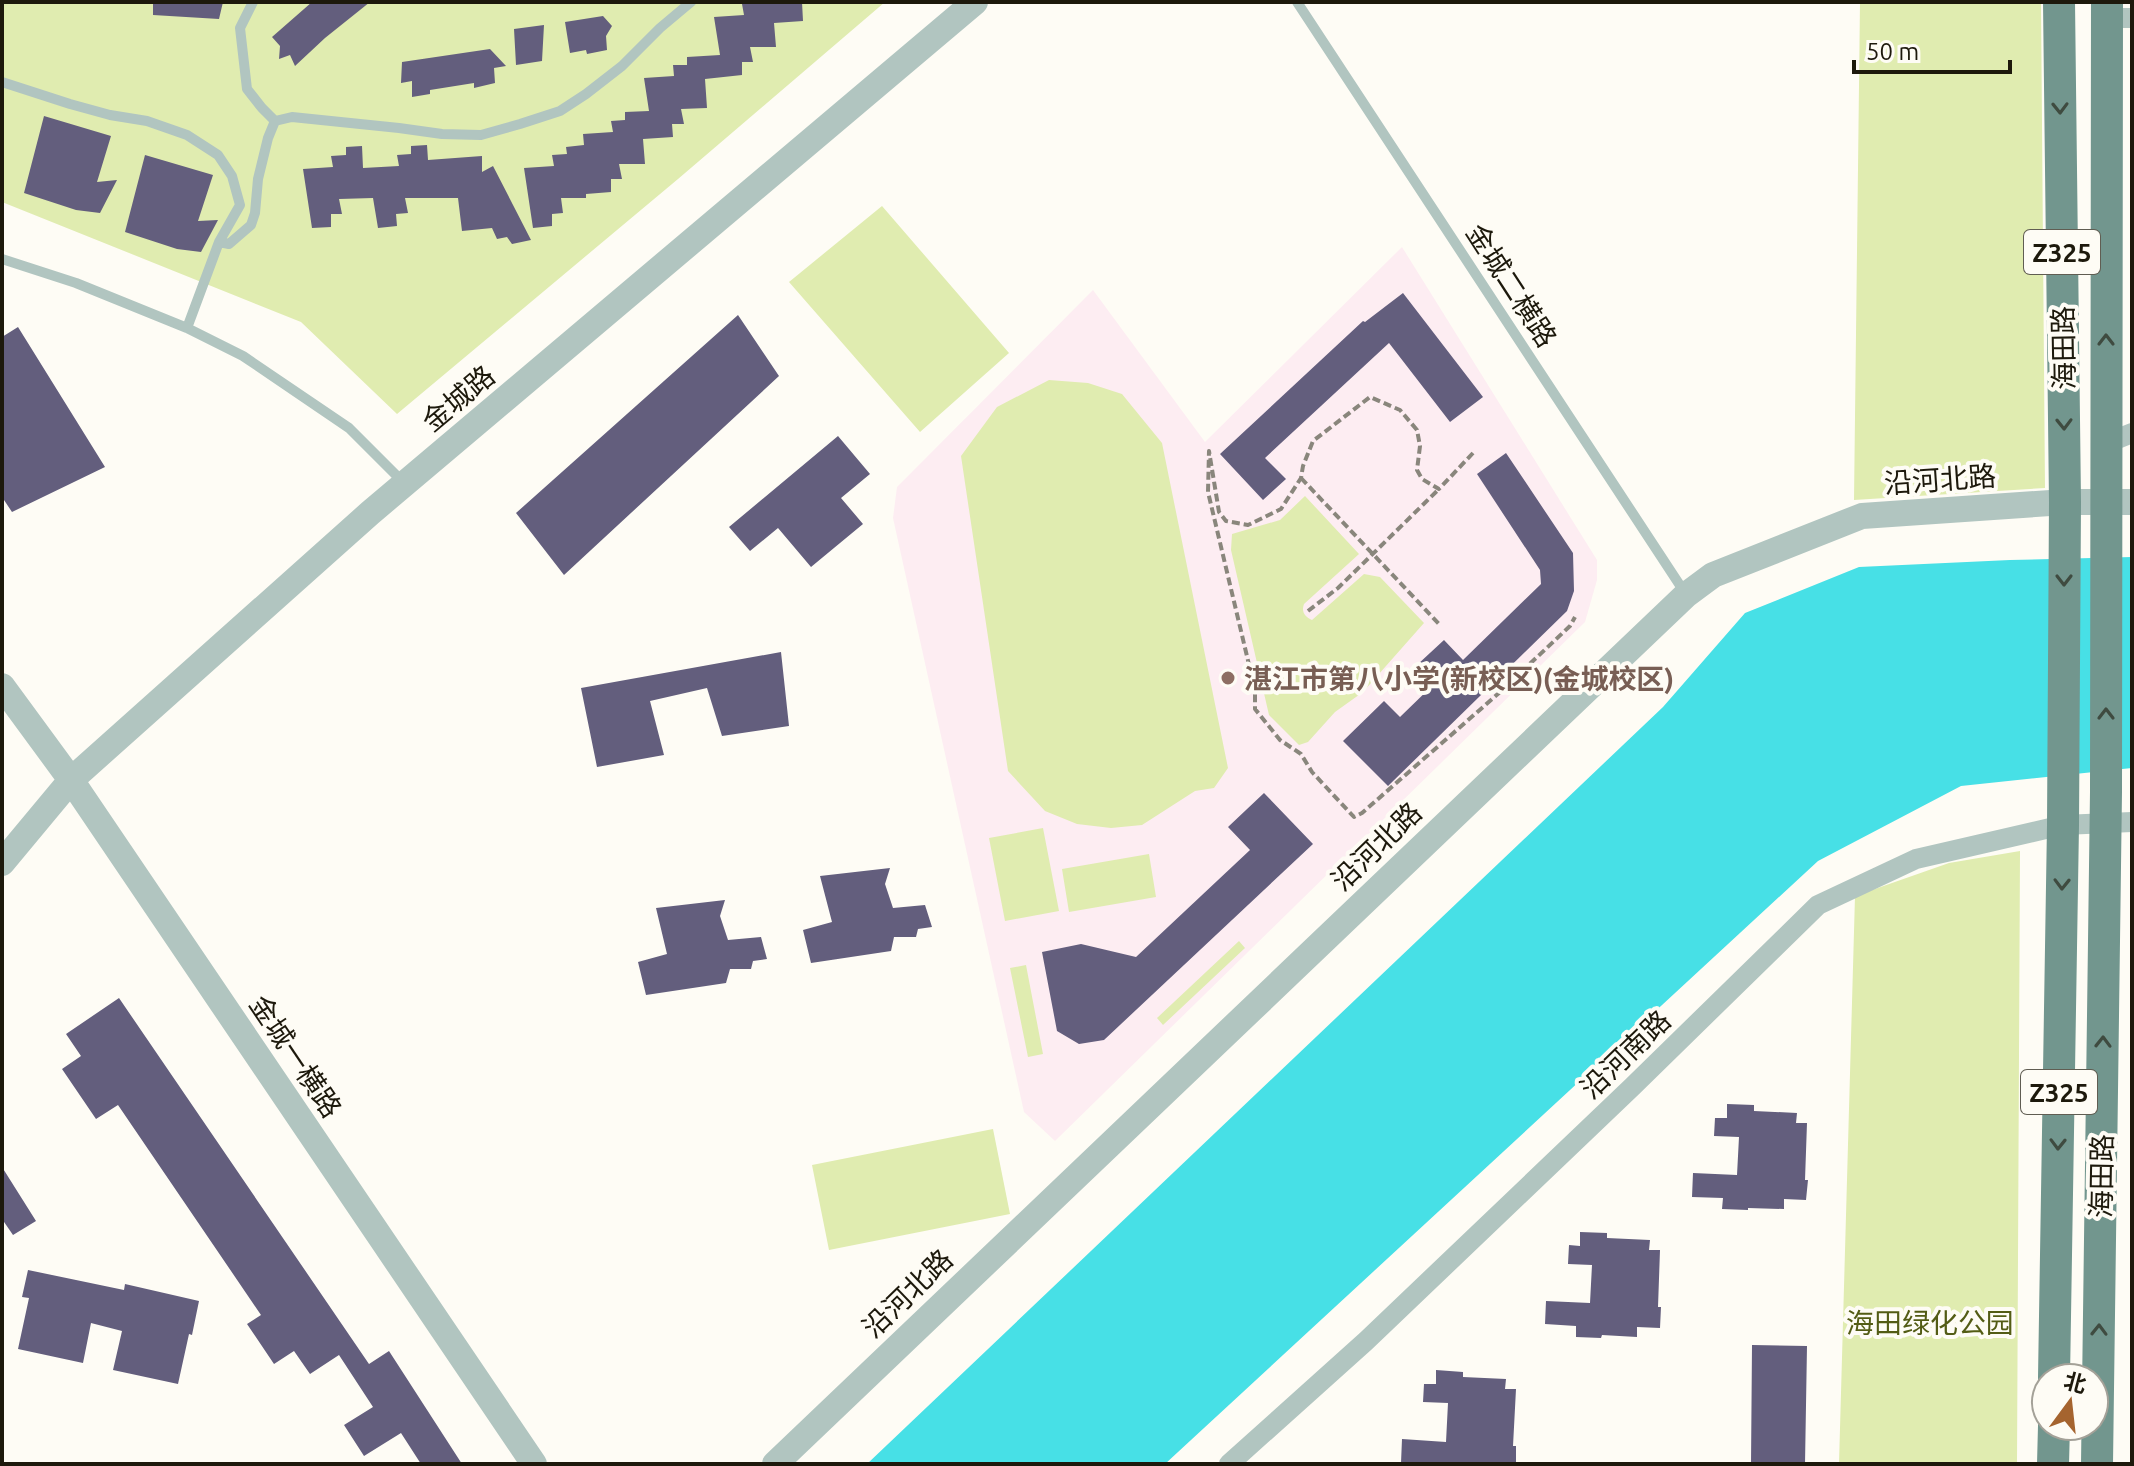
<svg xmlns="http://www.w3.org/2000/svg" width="2134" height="1466" viewBox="0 0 2134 1466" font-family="Ubuntu,'Noto Sans SC',sans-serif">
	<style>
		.industrial { fill: #fdedf2 }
		.green { fill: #e0ecb0 }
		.water { fill: #47e0e6 }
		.building { fill: #635e7d }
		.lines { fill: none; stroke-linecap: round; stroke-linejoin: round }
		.path { stroke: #89867c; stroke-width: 4; stroke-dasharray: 8 4; stroke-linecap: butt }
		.service { stroke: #b1c5c0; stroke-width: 10 }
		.minor { stroke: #b1c5c0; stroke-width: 20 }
		.tertiary { stroke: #b1c5c0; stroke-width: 26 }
		.primary { stroke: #72968e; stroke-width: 32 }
		.oneway { stroke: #3f4b40 }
		.education-dot { fill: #8d6e63; stroke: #fefcf5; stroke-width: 3 }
		.labels { text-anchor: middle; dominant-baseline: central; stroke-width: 8; stroke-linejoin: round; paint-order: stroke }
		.shield { fill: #fefcf5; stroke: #605d52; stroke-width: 2 }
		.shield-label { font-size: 26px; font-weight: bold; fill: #1d190c }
		.street-label { font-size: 28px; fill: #1d190c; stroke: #fefcf5 }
		.education-label { font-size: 28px; font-weight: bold; fill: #785e54; stroke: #fefcf5; text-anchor: start }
		.park-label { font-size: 28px; fill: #535c15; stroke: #fefcf5 }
	</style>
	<rect width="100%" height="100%" fill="#fefcf5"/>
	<path class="industrial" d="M1402,247L1597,560V580L1585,622L1055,1141L1024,1112L893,518L897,487L1093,290L1205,442Z"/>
	<path class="green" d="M2,2H885L678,179L397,414L301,322L2,202Z
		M1860,2H2041L2045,488L1854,500Z
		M882,206L1009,353L920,432L789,282Z
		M1049,380L1088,383L1122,394L1162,443L1228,768L1214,788L1195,791L1142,825L1111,828L1077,824L1045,811L1008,771L961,456L997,407Z
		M1305,496L1359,554L1304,604C1301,612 1305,617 1312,620L1364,574L1380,577L1424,623L1363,692L1335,712L1308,742L1299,745L1269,715L1231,550L1232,534L1280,520Z
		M1043,828L1059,911L1005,921L989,838Z
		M2020,851L2017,1464H1839L1855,896L1949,863Z
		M1149,854L1156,897L1069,912L1062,869Z
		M1239,941L1245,948L1163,1025L1157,1018Z
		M1026,965L1043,1054L1028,1057L1010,968Z
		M993,1129L1010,1214L829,1250L812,1165Z"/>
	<path class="water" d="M2132,557V768L1961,786L1818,861L1165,1464H867L1663,707L1745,613L1859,567L2010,560Z"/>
	<path class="building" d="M153,2H223L219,19L153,15Z
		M312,2H370L325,38L295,66L290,55L279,59L280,46L272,37Z
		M757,2H802L803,21L774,23L776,47H750L753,62H742V75L705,79L707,108L681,109L684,124H672L673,137L643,139L645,164H619L622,179H611V192L586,194V198H561L563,213L552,214V226L533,228L524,168L554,166L552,155L567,154L566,147L584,145L583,134L613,132L611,121L625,120V112L649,111L644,78L674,76L673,65H687V57L720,55L714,17L744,15L742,4Z
		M603,16L612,26L606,36L607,50L587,54L586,50L570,53L565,22Z
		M544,25L542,61L516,65L514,29Z
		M490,49L506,66L494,68L495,83L474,88V83L430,90V94L412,97V81L401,83L402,62Z
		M44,116L111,136L97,182L117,180L100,213L76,210L24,193Z
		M427,145L428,160L482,156V172L493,166L531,240L512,244L507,237L497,239L492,228L462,231L458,198H405L408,213L396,214L397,226L378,228L373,198L339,199L342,214H331V227L312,228L303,169L333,167L331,156L346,155V147L362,146L363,168L399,166L397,155L411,154V146Z
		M145,155L213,175L198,221L218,220L201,252L177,249L125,232Z
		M1403,293L1483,397L1450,422L1389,343L1265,458L1286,479L1263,500L1220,454L1363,321L1365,322Z
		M738,315L779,376L564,575L516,513Z
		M18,327L105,467L12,512L2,497V337Z
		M838,436L870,474L841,498L863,524L811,567L778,528L750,551L729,527Z
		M1506,453L1573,553L1574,591L1567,611L1388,786L1343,741L1384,701L1400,717L1435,683L1417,665L1444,640L1463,660L1541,584L1540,570L1477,474Z
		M781,652L789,726L722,736L707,688L650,701L664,755L597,767L581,688Z
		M1264,793L1313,844L1104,1040L1079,1044L1057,1031L1042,952L1081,944L1136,957L1250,850L1228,827Z
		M890,868L885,884L893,908L925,905L932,927L918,929L916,937H894L891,951L811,963L803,930L832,922L820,876Z
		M725,900L720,916L728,940L761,937L767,959L753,961L751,969H730L726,983L646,995L638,962L667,954L656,908Z
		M119,998L369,1364L389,1351L462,1464H421L401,1433L364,1456L344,1425L373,1407L339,1355L310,1374L294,1351L274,1364L247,1324L261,1315L118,1105L96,1119L62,1069L81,1056L66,1034Z
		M1727,1104L1754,1105V1111L1797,1113L1796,1123H1807L1805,1180H1808L1806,1200L1784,1199V1209L1748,1208V1210L1722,1209L1723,1198L1692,1197L1693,1173L1737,1175L1739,1137L1714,1136L1715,1118H1727Z
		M2,1167L36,1221L13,1235L2,1219Z
		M1580,1232L1607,1233V1238L1650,1240L1649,1250H1660L1658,1307H1661L1660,1328L1637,1327V1337L1602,1335L1601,1338L1576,1337V1326L1545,1324L1546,1301L1590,1303L1592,1265L1568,1264L1569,1245L1580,1246Z
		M28,1270L124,1290L125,1284L199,1301L192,1335L189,1334L178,1384L113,1370L122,1331L91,1323L83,1363L18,1349L29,1298L22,1297Z
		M1752,1345L1807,1346L1805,1464H1751Z
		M1436,1370L1463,1372V1377L1506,1379L1505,1389H1516L1513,1446H1516V1464L1401,1463L1402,1439L1446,1442L1448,1403L1423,1402L1424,1384H1436Z"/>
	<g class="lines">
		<path class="path" d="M1473,453L1439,489L1422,479L1417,470L1420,446L1417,430L1400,410L1370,397L1313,441L1303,466L1301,478L1281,509L1248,525L1226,521L1219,512L1209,451L1208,492L1255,690V709L1280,740L1301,754L1312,772L1354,817L1362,813L1499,693L1570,626L1575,617
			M1301,478L1440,625
			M1308,611L1338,588L1439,489"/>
		<path class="service" d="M253,2L240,28L247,89L262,108L275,121
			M1297,2L1685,593
			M2,82L70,104L110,115L147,121L187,135L218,155L232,176L240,205L219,242
			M275,121L292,117L399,128L442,134L481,135L520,124L560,111L586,94L622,66L660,28L691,2
			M2,259L76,283L187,328L243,356L349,428L404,483
			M187,328L219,242L229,244L251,225L255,213L258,179L268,138L275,121"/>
		<path class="minor" d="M2107,18H2132
			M2105,444L2132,433
			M1229,1464L1366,1341L1632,1087L1818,905L1916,859L2063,825L2132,822"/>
		<path class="tertiary" d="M2,686L71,780L534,1464
			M2,863L71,780L370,513L975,2
			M775,1464L1686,595L1713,575L1862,516L2065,502H2132"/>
		<path class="primary" d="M2054,1378L2063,825L2065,502L2059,2
			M2053,1464L2054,1426
			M2097,1464L2106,792L2107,2"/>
	</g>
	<defs><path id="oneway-chevron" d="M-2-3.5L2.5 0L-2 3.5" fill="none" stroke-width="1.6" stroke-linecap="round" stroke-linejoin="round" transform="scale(2)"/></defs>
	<g class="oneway">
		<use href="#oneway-chevron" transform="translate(2060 108) rotate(89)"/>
		<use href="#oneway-chevron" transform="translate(2106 340) rotate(-90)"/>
		<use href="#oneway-chevron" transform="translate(2064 424) rotate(89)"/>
		<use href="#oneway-chevron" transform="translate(2064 580) rotate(90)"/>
		<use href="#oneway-chevron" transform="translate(2106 714) rotate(-90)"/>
		<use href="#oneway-chevron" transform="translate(2062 884) rotate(91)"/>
		<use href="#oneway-chevron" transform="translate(2103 1042) rotate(-89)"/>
		<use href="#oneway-chevron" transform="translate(2058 1144) rotate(91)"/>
		<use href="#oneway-chevron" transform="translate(2099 1330) rotate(-89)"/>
	</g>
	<circle class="education-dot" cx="1228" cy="678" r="8"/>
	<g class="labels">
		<g class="shield">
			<rect x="2024" y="230" width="76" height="44" rx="6"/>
			<rect x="2021" y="1070" width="76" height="44" rx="6"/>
		</g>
		<g class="shield-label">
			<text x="2062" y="252">Z325</text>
			<text x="2059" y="1092">Z325</text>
		</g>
		<g class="street-label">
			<text transform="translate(1512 285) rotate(57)">金城二横路</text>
			<text transform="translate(2063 348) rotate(-91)">海田路</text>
			<text transform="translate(458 398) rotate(-40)">金城路</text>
			<text transform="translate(1940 479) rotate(-4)">沿河北路</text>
			<text transform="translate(1376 846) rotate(-44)">沿河北路</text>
			<text transform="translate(1625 1054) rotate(-44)">沿河南路</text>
			<text transform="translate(296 1056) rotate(56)">金城一横路</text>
			<text transform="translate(2101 1176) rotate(-89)">海田路</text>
			<text transform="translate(907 1293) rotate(-44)">沿河北路</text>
		</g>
		<g class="education-label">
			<text x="1244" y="678">湛江市第八小学(新校区)(金城校区)</text>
		</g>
		<g class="park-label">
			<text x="1930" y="1322">海田绿化公园</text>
		</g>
	</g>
	<rect width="2134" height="1466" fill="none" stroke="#1d190c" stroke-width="8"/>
	<g transform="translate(2070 1402) rotate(15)"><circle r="38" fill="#fefcf5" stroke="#a4a198" stroke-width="2"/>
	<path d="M0-6L14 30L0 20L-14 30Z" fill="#a5642f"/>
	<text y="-12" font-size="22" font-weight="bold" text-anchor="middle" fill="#1d190c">北</text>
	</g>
	<path d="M1854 60v12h156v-12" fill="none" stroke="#1d190c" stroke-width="4"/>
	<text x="1866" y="60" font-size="24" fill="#1d190c" stroke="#fefcf5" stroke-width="6" paint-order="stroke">50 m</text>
</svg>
